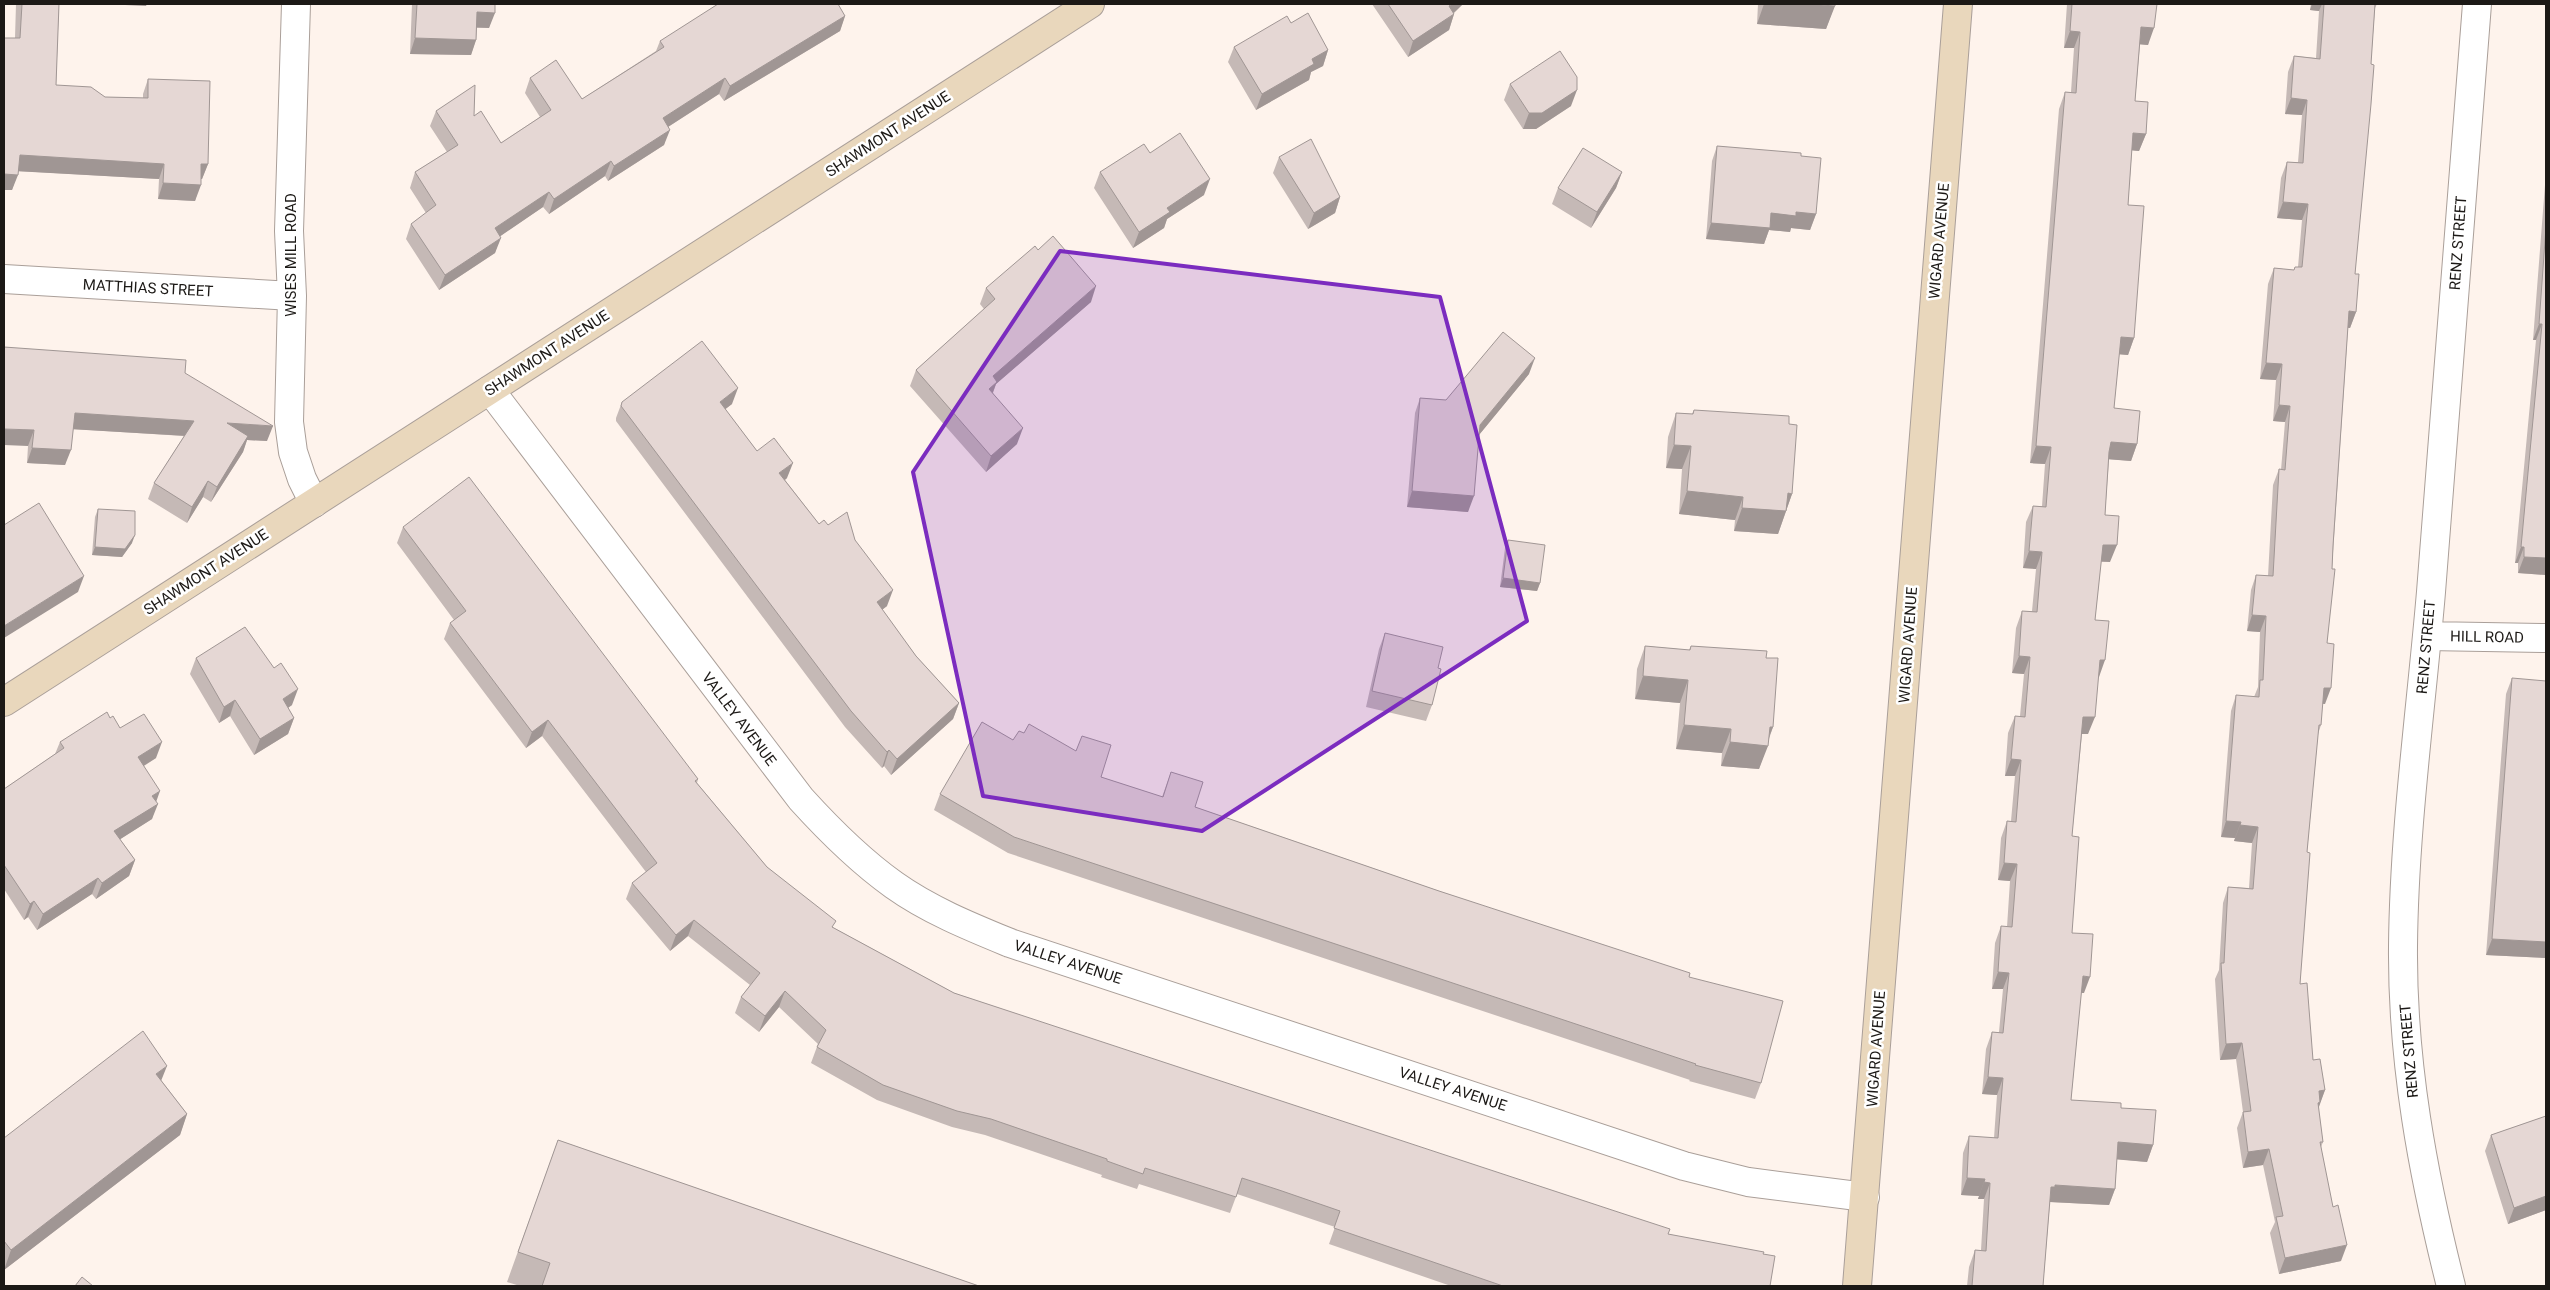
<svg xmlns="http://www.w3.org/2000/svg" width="2550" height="1290" viewBox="0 0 2550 1290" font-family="Roboto,sans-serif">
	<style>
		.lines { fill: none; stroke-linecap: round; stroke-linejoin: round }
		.street-casing { stroke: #aa9f99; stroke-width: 30 }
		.secondary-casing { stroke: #aa9f99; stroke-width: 30 }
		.street { stroke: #fff; stroke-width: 28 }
		.secondary { stroke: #e9d7bc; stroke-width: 28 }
		.wall { fill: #c5b9b6 }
		.shaded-wall { fill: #a09694 }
		.building { fill: #e5d7d4; stroke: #a09694 }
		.marked { fill: #7b2cbf; fill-opacity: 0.2; stroke: #7b2cbf; stroke-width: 4; stroke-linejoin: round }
		.labels { text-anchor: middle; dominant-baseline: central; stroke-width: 5; stroke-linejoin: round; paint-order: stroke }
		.street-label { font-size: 15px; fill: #1c1916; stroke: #fff }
	</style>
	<rect width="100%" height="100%" fill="#fef3ec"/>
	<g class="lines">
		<g class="street-casing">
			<path id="street" d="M296,4L289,231L292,296L289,422L293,452L302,479L314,503
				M4,279L292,296
				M490,390L801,799C830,831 859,860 894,885C929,910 971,927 1010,943L1684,1166L1748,1182L1865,1197
				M2427,636L2546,638
				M2451,1286C2423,1175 2402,1063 2403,947C2404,829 2421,710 2431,592C2446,396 2461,200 2477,4"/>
		</g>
		<g class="secondary-casing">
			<path id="secondary" d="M4,702L1090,4
				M1857,1286L1958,4"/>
		</g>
		<use href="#street" class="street"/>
		<use href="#secondary" class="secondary"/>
	</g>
	<path class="wall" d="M16,4H59L56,85L105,97L143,98V94L148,79L208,164L202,179H201L195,201L158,199L159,179L18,171L12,190H4V38H15Z
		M412,4H495L489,28H477L476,40L471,55L410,54Z
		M1372,4H1463L1454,13V14L1449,30L1408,57Z
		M1758,4H1835L1826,29L1757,24Z
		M2067,4H2157L2148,45L2140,44L2135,101L2146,134L2139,151L2132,150L2128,205L2134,338L2128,355L2119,354L2114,408L2137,444L2131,461L2109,459L2105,515L2110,562H2101L2095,620L2099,677H2098L2088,734H2082L2072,836V933L2084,993H2081L2071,1100L2121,1108L2153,1145L2147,1162L2117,1159L2115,1189L2109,1205L2050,1202L2043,1286H1967L1969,1267L1975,1250H1981L1984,1199H1978L1979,1196L1961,1195L1963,1153L1969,1136L1994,1138L1997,1095L1982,1094L1986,1049L1992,1032H1999L2003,989H1992L1995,943L2001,926L2007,927L2010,881L1998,880L2001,838L2007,821H2011L2015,776H2005L2008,733L2015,716H2020L2024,674L2012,673L2016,628L2022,611H2032L2036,569L2023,568L2026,522L2033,506H2042L2045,464L2030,463L2059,109L2065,92H2071L2074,48H2064Z
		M2311,4H2377L2375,8L2355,274L2356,312L2350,328H2348L2327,643L2325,704H2322L2321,725L2318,734L2307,852L2300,984L2313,1060L2325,1090L2318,1108L2323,1142L2321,1147L2341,1261L2279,1274L2270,1233L2275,1222L2263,1165L2243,1168L2237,1128L2243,1112L2236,1059L2220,1060L2215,979L2219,970L2223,903L2228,887L2249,888L2252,843L2234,841L2235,838L2221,837L2231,711L2236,695L2254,697L2258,687L2260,632L2247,631L2251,590L2256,575L2268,576L2273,485L2279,469L2281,470L2285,422L2273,421L2276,380L2260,379L2268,284L2274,268L2294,270L2295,267H2298L2302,220L2277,218L2281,178L2287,162H2298L2302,115L2285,114L2288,72L2294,56L2316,58L2319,11L2310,10Z
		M845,16L840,31L724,101L719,94L668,127L664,145L608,181L605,176L549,214L543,207L500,236L495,253L439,290L406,239L411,224L426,213L410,188L415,172L447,152L430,126L436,111L474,116L501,143L540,117L525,93L530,78L582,99L656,51L660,41Z
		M1291,23L1328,50L1323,66L1311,72L1309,80L1256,110L1228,62L1234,47Z
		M1510,84L1571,106L1536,129H1523L1504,100Z
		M1717,146L1801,156L1816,214L1810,230L1791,228L1790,232L1769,230L1764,244L1706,239L1712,161Z
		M1150,153L1204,195L1167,219L1164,228L1133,248L1094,188L1100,172Z
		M1279,157L1340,197L1335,213L1308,229L1273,173Z
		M1622,172L1616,188L1591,228L1552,204L1558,188Z
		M2546,172V575L2518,573V563H2515L2536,340H2533Z
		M986,288L1091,302L996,384L993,393L1017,444L986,472L910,386L916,370L984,309L980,304Z
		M4,347L185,373L267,441L247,440L243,452L211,502L203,497L187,523L148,499L154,483L184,436L73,429L65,465L27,463L28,446Z
		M1529,374L1479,435L1468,512L1407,507L1415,413L1420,398L1446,400Z
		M622,402L732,404L725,409L757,451L787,478L785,480L819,524L828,525L855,540L887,606L882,610L916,656L959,703L953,719L891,775L884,766L882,768L845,727L616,421V418Z
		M1694,410L1789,424L1792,494L1778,534L1734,531L1735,520L1679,514L1682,469L1666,468L1668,437L1676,413L1692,414Z
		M98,509L132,543L122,557L92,555L95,517Z
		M403,527L698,779L697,783L767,867L834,928L954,993L1668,1234L1763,1254L1770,1286H1451L1329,1244L1335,1227L1273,1206L1237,1194L1230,1213L1139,1184L1137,1189L1101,1177L1102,1175L985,1135L952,1127L877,1100L811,1063L818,1044L779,1007L759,1032L735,1013L741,997L750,985L688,936L670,951L626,899L632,883L646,872L542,736L526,748L444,639L450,623L454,620L397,543Z
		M1508,540L1540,583L1537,591L1500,587L1505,548Z
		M1385,633L1438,668L1432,705L1426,721L1366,707L1379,649Z
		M1645,646L1689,650L1691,646L1766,658L1773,727L1759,769L1721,766L1722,753L1676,749L1680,703L1635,699L1637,669Z
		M196,658L292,705L288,708L294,718L288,734L254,755L230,716L219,723L190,674Z
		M2512,678L2546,958L2486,955L2506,694Z
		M110,718L120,728L156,758L144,766L156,801L152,819L120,839L135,860L129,876L96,899L92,894L37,930L28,917L24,920L4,889V789L55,754L60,742Z
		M1013,740L1101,777L1162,797L1171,772L1195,807L1689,977L1761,1083L1755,1099L1689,1081L1690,1080L1008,853L934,810L940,794Z
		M161,1080L187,1114L180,1135L4,1270V1138Z
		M2546,1116V1210L2508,1224L2485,1151L2491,1135Z
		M558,1140L979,1286H520L507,1282Z"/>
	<path class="shaded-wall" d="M104,4H147L146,6Z
		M1452,4H1463L1446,20L1454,14L1449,30L1408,57L1413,41Z
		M1764,4H1807L1835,6L1826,29L1757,24Z
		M2312,4H2322L2319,11L2310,10Z
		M477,12L495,13L489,28L472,27Z
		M845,16L840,31L724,101L730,86Z
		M2141,27L2154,28L2148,45L2135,44Z
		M2070,31L2080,32L2074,48H2064Z
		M415,38L476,40L471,55L410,54Z
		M1328,50L1323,66L1311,72L1309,80L1256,110L1262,94L1312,59Z
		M725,78L719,94L657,134L663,118Z
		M1577,90L1571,106L1536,129H1523L1529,113Z
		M2291,98L2307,100L2302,115L2285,114Z
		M670,130L664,145L608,181L614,166Z
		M2133,133L2146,134L2139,151L2127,150Z
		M20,155L164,164L159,179L14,171Z
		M611,161L605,176L549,214L554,199Z
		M201,164H208L202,179H196Z
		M1622,172L1616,188L1591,228L1597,212Z
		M4,174L18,175L12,190H4Z
		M1210,179L1204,195L1167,219L1164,228L1133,248L1139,232L1167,208Z
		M163,183L201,185L195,201L158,199Z
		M549,192L543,207L489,244L495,228Z
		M1340,197L1335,213L1308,229L1314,213Z
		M2283,202L2308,204L2302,220L2277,218Z
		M1796,212L1816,214L1810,230L1791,228L1790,232L1769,230L1764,244L1706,239L1711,223L1771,213Z
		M501,238L495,253L439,290L445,275Z
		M1096,286L1091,302L996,384L991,397L983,405L993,376Z
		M2349,311L2356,312L2350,328L2343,327Z
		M2539,324H2542L2536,340H2533Z
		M2121,337L2134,338L2128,355L2115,354Z
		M1535,358L1529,374L1474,441L1480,425Z
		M2266,363L2282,364L2276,380L2260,379Z
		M738,388L732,404L714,418L720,402Z
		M2279,405L2290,406L2285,422L2273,421Z
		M75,413L194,421L188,436L69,429Z
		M227,423L273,426L267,441L247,440L243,452L211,502L217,487Z
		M1023,428L1017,444L986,472L991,456Z
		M4,429L34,430L28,446L4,445Z
		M2111,442L2137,444L2131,461L2105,459Z
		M1674,445L1691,446L1682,469L1666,468Z
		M2036,446L2051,447L2045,464L2030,463Z
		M32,448L71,450L65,465L27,463Z
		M793,463L787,478L774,489L779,473Z
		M208,481L203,497L187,523L192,507Z
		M1412,491L1474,496L1468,512L1407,507Z
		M1687,491L1743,497L1735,520L1679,514Z
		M1788,493L1792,494L1778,534L1734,531L1742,508Z
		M135,535L132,543L122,557L92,555L95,547Z
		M2103,545H2117L2110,562L2097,561Z
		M2521,547H2524L2518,563H2515Z
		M2029,551L2042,552L2036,569L2023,568Z
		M2524,557L2546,558V575L2518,573Z
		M84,576L78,592L4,638V626Z
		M1503,578L1540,583L1537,591L1500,587Z
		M893,590L887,606L871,618L877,602Z
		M2252,615L2266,616L2260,632L2247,631Z
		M2019,656L2030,657L2024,674L2012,673Z
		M2100,660H2105L2099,677H2093Z
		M1643,676L1688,680L1680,703L1635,699Z
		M2324,688H2331L2325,704L2318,703Z
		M298,689L292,705L277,715L283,699Z
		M235,700L230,716L219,723L224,707Z
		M959,703L953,719L891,775L897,759Z
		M2083,717H2095L2088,734H2077Z
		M294,718L288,734L254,755L260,739Z
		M548,720L542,736L526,748L532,732Z
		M1684,725L1731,729L1722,753L1676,749Z
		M1770,727H1773L1766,745L1768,746L1759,769L1721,766L1730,742Z
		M162,742L156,758L132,773L138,757Z
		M889,750L884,766L882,768L887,752Z
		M2011,759L2021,760L2015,776H2005Z
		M160,791L155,805L158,804L152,819L108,847L114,831L152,796Z
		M2226,821L2241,822L2235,838L2221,837Z
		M2240,825L2258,827L2252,843L2234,841Z
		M135,860L129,876L96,899L102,883Z
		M2004,863L2017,864L2010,881L1998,880Z
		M98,878L92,894L37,930L43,914Z
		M34,901L28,917L24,920L30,904Z
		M694,920L688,936L670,951L676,935Z
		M2492,939L2546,942V958L2486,955Z
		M1998,972L2009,973L2003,989H1992Z
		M2083,976L2090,977L2084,993H2077Z
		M785,991L779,1007L759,1032L765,1016Z
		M2242,1043L2236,1059L2220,1060L2226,1044Z
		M167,1066L159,1086L156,1074Z
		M1988,1077L2003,1078L1997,1095L1982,1094Z
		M2325,1090L2315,1118L2319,1091Z
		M187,1114L180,1135L4,1270L11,1250Z
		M2118,1142L2153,1145L2147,1162L2112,1159Z
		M2269,1149L2263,1165L2243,1168L2248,1152Z
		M1967,1178L1985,1179L1979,1196L1961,1195Z
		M1984,1182L1990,1183L1984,1199H1978Z
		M2055,1185L2115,1189L2109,1205L2050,1202L2049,1204L2051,1187Z
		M2546,1196V1210L2508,1224L2514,1208Z
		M2347,1245L2341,1261L2279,1274L2285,1258Z"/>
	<path class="building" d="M22,4H59L56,85L91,87L105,97L148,98V79L210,81L208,164H201V185L163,183L164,164L20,155L18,175L4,174V38H20Z
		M417,4H495V13L477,12L476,40L415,38Z
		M718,4H838L845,16L730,86L725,78L663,118L670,130L614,166L611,161L554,199L549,192L495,228L501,238L445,275L411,224L436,205L415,172L458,145L436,111L475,85L474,116L481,111L501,143L551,110L530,78L556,60L582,99L664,47L660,41Z
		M1388,4H1452L1449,6L1454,14L1413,41Z
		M1807,4H1835V6Z
		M2072,4H2157L2154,28L2141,27L2135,101L2148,102L2146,134L2133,133L2128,205L2144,206L2134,338L2121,337L2114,408L2140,411L2137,444L2111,442L2109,452L2105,515L2119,516L2117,545H2103L2095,620L2109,621L2105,660H2100L2095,717H2083L2072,836L2079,837L2072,933L2093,934L2090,977L2083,976L2071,1100L2121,1103V1108L2156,1110L2153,1145L2118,1142L2115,1189L2055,1185V1187H2051L2043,1286H1972L1975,1250L1986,1251L1990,1183L1984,1182L1985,1179L1967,1178L1969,1136L1998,1138L2003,1078L1988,1077L1992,1032L2003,1033L2009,973L1998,972L2001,926L2012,927L2017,864L2004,863L2007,821L2016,822L2021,760L2011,759L2015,716L2025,717L2030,657L2019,656L2022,611L2037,612L2042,552L2029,551L2033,506L2046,507L2051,447L2036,446L2065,92L2076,93L2080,32L2070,31Z
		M2324,4H2375L2371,64L2374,65L2371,104L2355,274H2359L2356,312L2349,311L2333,546L2332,569H2335L2327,643L2334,644L2331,688H2324L2321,725H2319L2307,852L2310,853L2300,984L2307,983L2313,1060L2320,1059L2325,1090L2319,1091L2320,1102L2318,1103L2323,1142H2320L2333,1207L2338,1205L2347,1245L2285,1258L2276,1217L2283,1216L2269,1149L2248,1152L2243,1112L2251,1111L2242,1043L2226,1044L2221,963H2224L2228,887L2253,889L2258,827L2240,825L2241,822L2226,821L2236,695L2259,697L2260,680H2263L2266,616L2252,615L2256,575L2273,576L2279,469L2285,470L2290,406L2279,405L2282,364L2266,363L2274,268L2294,270L2295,267H2302L2308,204L2283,202L2287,162L2303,163L2307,100L2291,98L2294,56L2320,59Z
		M1308,13L1328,50L1312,59L1314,64L1262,94L1234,47L1287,16L1291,23Z
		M1560,51L1577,77V90L1542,113H1529L1510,84Z
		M1180,133L1210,179L1167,208L1170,212L1139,232L1100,172L1144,144L1150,153Z
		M1311,139L1340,197L1314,213L1279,157Z
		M1717,146L1801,153V156L1821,158L1816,214L1796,212V216L1771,213L1770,228L1711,223Z
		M1583,148L1622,172L1597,212L1558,188Z
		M2546,227V558L2524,557V547H2521L2542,324H2539Z
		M1053,236L1096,286L993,376L997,382L989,389L1023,428L991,456L916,370L995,299L986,288L1035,246L1038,250Z
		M1503,332L1535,358L1480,425L1474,496L1412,491L1420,398L1446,400Z
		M702,341L738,388L720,402L757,451L774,438L793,463L779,473L819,524L824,520L828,525L847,512L855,540L893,590L877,602L916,656L959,703L897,759L889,750L887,752L851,711L621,406L622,402Z
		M4,347L186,360L185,373L273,426L227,423L248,436L217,487L208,481L192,507L154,483L194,421L75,413L71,450L32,448L34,430L4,429Z
		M1694,410L1789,416V424L1797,425L1792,494L1788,493L1786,511L1742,508L1743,497L1687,491L1691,446L1674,445L1676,413L1693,414Z
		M469,477L698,779L695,781L767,867L836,921L832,927L954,993L1618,1212L1670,1229L1668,1234L1764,1252L1763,1254L1775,1256L1770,1286H1503L1334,1228L1340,1211L1279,1190L1242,1178L1236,1197L1145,1168L1143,1174L1107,1161V1159L991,1119L957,1111L883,1085L817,1047L826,1030L785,991L765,1016L741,997L760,973L694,920L676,935L632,883L657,863L548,720L532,732L450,623L466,611L403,527Z
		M39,503L84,576L4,626V525Z
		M98,509L135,511V535L125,549L95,547Z
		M1508,540L1545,545L1540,583L1503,578Z
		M245,627L274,668L281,663L298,689L283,699L294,718L260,739L235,700L224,707L196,658Z
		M1385,633L1443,647L1438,668L1441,669L1432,705L1372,691Z
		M1645,646L1690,650L1691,646L1767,651L1766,658H1778L1773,727H1770L1768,746L1730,742L1731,729L1684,725L1688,680L1643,676Z
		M2512,678L2546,681V942L2492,939Z
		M107,712L110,718L113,716L120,728L144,714L162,742L138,757L160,791L152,796L158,804L114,831L135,860L102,883L98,878L43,914L34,901L30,904L4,865V789L64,748L60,742Z
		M982,722L1013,740L1019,731L1024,733L1029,724L1076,751L1082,736L1111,745L1101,777L1163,797L1171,772L1203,782L1195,807L1439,891L1690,973L1689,977L1783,1001L1761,1083L1695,1065L1696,1064L1014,837L940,794Z
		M143,1031L167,1066L156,1074L187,1114L11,1250L4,1241V1138Z
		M2546,1116V1196L2514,1208L2491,1135Z
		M558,1140L979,1286H542L550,1263L518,1252Z
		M82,1277L93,1286H75Z"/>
	<path class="marked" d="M1060,251L1440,297L1527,621L1202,831L983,796L913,472Z"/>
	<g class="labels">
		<g class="street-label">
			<text transform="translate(888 134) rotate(-33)">SHAWMONT AVENUE</text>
			<text transform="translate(1939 241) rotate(-85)">WIGARD AVENUE</text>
			<text transform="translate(2458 243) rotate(-86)">RENZ STREET</text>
			<text transform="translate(291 255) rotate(-90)">WISES MILL ROAD</text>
			<text transform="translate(148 288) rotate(3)">MATTHIAS STREET</text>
			<text transform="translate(547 353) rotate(-33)">SHAWMONT AVENUE</text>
			<text transform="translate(206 572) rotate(-33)">SHAWMONT AVENUE</text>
			<text transform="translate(2487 637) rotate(1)">HILL ROAD</text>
			<text transform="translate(1908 645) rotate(-86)">WIGARD AVENUE</text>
			<text transform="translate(2426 647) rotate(-85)">RENZ STREET</text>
			<text transform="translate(739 719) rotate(53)">VALLEY AVENUE</text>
			<text transform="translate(1068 962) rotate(18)">VALLEY AVENUE</text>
			<text transform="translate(1876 1049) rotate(-86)">WIGARD AVENUE</text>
			<text transform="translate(2409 1051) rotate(-95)">RENZ STREET</text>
			<text transform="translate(1453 1089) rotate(18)">VALLEY AVENUE</text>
		</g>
	</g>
	<rect width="2550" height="1290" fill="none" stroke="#1c1916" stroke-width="10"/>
</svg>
